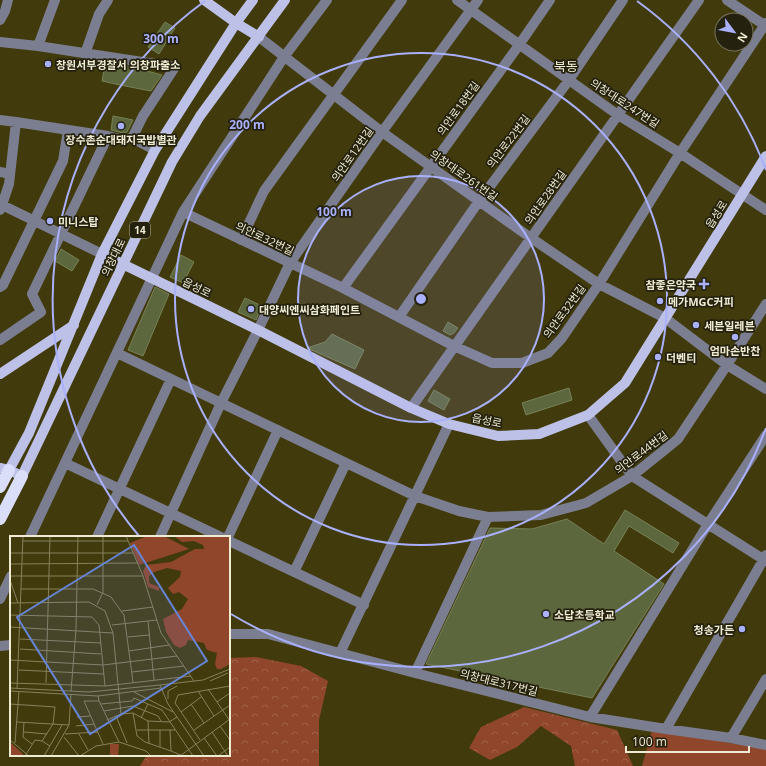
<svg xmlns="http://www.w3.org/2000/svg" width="766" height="766" viewBox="0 0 766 766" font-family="'Open Sans','Noto Sans KR',sans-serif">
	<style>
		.forest { fill: url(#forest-crowns) }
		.pitch { fill: #90462b }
		.building { fill: #5d673e; stroke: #778156 }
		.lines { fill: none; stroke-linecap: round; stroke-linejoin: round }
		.minor { stroke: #7b7e90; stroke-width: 10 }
		.major { stroke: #bdc1e7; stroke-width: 10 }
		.highway { stroke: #dadef9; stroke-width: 12 }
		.ring { fill: none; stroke: #a9b0fc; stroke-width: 2 }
		.poi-dot { fill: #a9b0fc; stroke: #24210e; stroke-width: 1.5 }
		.labels { text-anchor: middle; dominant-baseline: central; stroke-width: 3.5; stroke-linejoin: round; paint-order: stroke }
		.shield { fill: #24210e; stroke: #b3af99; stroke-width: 1 }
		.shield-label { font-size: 10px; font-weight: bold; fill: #f0ecd4 }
		.poi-label { font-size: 11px; font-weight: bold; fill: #f0ecd4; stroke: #24210e; text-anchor: start }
		.street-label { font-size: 11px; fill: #f0ecd4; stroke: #24210e }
		.quarter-label { font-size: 13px; fill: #f0ecd4; stroke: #24210e }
		.inset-road { fill: none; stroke: #87815c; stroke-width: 1 }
		.view { fill: #6785d7; fill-opacity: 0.15; stroke: #6785d7; stroke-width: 2 }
		.inset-edge { fill: none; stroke: #f0ecd4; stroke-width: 2 }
		.centre { fill: #a9b0fc; stroke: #24210e; stroke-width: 2 }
		.ring-label { font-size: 12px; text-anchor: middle; font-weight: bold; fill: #a9b0fc; stroke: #24210e; stroke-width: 3.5; stroke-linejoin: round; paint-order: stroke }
	</style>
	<defs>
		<pattern id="forest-crowns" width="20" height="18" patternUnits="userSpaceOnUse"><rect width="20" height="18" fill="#90462b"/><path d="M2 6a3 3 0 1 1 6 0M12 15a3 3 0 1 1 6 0" fill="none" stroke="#a06149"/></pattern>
	</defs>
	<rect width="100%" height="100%" fill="#413a0c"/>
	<path class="forest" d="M256,657L301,666L328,681L319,720V766H140L147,755H229V658Z
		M524,707L617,730L633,766H575L571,746L541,726L517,747L490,760L469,748L481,727Z"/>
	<path class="pitch" d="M652,730L766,749V766H642Z"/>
	<path class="building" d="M165,22L175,28L159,54L148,47Z
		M105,64L125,68V66L132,67L162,75L151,91L120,85L102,81Z
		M113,116L133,120L127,132L123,133L111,130Z
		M61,249L79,260L72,271L55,261Z
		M181,255L194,262L183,283L170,277Z
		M155,287L169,294L143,356L128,350Z
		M245,298L262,306L256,320L238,312Z
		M448,322L458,328L454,333L450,335L443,331Z
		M332,334L364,350L355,369L307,348L325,342Z
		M569,388L572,400L526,415L522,403Z
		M434,390L450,399L444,410L428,401Z
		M625,510L679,543L673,553L629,526L614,551L664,584L592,698L426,664L490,528L532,529L567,519L604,544Z"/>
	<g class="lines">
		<path class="minor" d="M457,0L618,115L680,153L766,210
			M727,0L766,26
			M0,20L5,11L8,0
			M259,37L382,132L531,238L599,284L665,318L727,365L766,389
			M0,42L38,46L175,67L143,116L132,138L155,150
			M38,46L55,0
			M85,54L99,14L108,0
			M0,120L16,122L108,136L123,140L132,138
			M0,172L10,174
			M2,205L102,254
			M0,210L2,205L9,184L16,122
			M183,212L343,288L454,346L492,363H522L548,353L562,338L599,284L680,153L766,23
			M241,240L264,191L402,0
			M0,287L3,285L63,161L68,130
			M343,288L519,45L550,0
			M399,317L479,201L569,80L623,0
			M0,340L41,312L32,294L108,136
			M117,353L415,496L459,511L488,517L541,515L586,503L632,476L678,439L727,365L766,304
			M411,408L699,0
			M588,415L632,476L766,561
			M65,463L221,537
			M30,537L183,212L284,57L327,0
			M97,537L171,379
			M160,537L221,403L258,330L290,263L382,132L478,0
			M228,537L278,430
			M229,541L364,605
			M294,572L346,463
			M0,599L11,576
			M229,634H268L415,673L590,717L666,729L731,738L766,745
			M0,646L11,645
			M340,653L449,424
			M415,673L488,517
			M590,717L708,524L766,435
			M666,729L766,555
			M731,738L766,679"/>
		<path class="major" d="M204,0L236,23L259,37
			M102,254L258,330L411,408L449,424L498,436L539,434L588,415L625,383L766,156
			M0,374L74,325
			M0,468L9,470L22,476L172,162L200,116L285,0
			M9,470L29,433L102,254L155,150L236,23L253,0"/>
		<path class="highway" d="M0,487L9,470
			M0,519L22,476"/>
	</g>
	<circle cx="421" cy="299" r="123" fill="#a9b0fc" fill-opacity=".12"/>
	<g class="ring">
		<circle cx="421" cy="299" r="123"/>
		<circle cx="421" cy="299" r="246"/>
		<path d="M766 428A368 368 0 0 1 231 614M139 536A368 368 0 0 1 205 1M637 1A368 368 0 0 1 766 170"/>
	</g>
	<g class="poi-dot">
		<circle cx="48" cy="64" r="4"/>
		<circle cx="121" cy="126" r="4"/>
		<circle cx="50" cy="221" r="4"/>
		<path d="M702 278h4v4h4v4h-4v4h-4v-4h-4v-4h4z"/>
		<circle cx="660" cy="301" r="4"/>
		<circle cx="251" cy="309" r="4"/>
		<circle cx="696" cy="325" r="4"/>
		<circle cx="735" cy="337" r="4"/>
		<circle cx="658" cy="357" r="4"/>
		<circle cx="546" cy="614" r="4"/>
		<circle cx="742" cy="629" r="4"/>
	</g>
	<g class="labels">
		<rect class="shield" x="130" y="222" width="20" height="16" rx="3"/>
		<g class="shield-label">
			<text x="140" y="230">14</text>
		</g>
		<g class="poi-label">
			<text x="56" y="64">창원서부경찰서 의창파출소</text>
			<text x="121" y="139" text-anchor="middle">장수촌순대돼지국밥별관</text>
			<text x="58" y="221">미니스탑</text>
			<text x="696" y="284" text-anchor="end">참좋은약국</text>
			<text x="668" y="301">메가MGC커피</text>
			<text x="259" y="309">대양씨엔씨삼화페인트</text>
			<text x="704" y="325">세븐일레븐</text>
			<text x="735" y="350" text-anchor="middle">엄마손반찬</text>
			<text x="666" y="357">더벤티</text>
			<text x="554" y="614">소답초등학교</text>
			<text x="734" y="629" text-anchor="end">청송가든</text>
		</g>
		<g class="street-label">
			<text transform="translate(625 103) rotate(33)">의창대로247번길</text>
			<text transform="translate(458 108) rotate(-54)">의안로18번길</text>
			<text transform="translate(508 141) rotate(-53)">의안로22번길</text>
			<text transform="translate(352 154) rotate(-55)">의안로12번길</text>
			<text transform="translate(464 175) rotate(35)">의창대로261번길</text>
			<text transform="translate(545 197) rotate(-55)">의안로28번길</text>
			<text transform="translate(716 214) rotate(-58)">읍성로</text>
			<text transform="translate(265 238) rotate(25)">의안로32번길</text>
			<text transform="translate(113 257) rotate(-64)">의창대로</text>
			<text transform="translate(197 287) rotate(26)">읍성로</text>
			<text transform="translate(564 311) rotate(-54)">의안로32번길</text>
			<text transform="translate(487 420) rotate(11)">읍성로</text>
			<text transform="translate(641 452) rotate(-37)">의안로44번길</text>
			<text transform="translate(499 682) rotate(14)">의창대로317번길</text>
		</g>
		<g class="quarter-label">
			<text x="566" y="66">북동</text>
		</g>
	</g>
	<g transform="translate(10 536)">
		<rect width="220" height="220" fill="#413a0c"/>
		<path d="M164,0H220V128L211,133H207L205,128L207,117L197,114L194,107L178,104L176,109L170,112L164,109L156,96L153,83L172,73L178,63L169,56L163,58L158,52L170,41L171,35L157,32L144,36L139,40V47L149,51V55L138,51L133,35L136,29L161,26L185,13H194L193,9L184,5L172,6ZM0,206L13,218L12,220H0ZM100,208H109L108,220H100Z" fill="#90462b"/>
		<path d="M137,0H154L179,13L129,29L120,7Z" fill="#90462b"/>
		<path class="inset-road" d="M116,0L133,40L151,97L184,145M13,5H118M0,17H123M0,28L128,27M0,40H133M0,44L8,67M11,53H83L101,61L114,79L123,146M0,67L79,66L95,75L103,97L109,158M87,69L93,56V0M112,75L143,71M0,79L82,81L89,89L95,150M138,85L144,144M102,89L147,84M0,91L103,97M118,101L139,99M10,103L91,107M10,113L91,118M119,115L159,109M0,124L93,129L167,120M9,134L94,138M122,136L174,130M200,145L218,137M0,147L95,150L181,140M36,147L40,0M150,149L193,144L220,133M0,152L79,156L150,149L158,168L194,220M7,153L13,0M198,153L220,185M0,155L88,160L151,152M61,155L66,94L68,0M188,155L204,180M124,156L163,176M109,158L111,178M88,160L89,165H74L93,208M158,163V155L167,150M89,165L109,206M207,166L220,157M0,168L45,171L43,188L32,205M91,168L122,165L124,162L152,174L183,220M181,168L194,187M94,175L123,170L148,180L151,185M171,176L191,161M123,177L127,200L135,206L161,215L160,194M106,180L117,207M67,181L80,180M131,182L138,168M97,184L111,178L123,177L138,185L159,186L167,181M138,185L139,208M7,186L59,189M14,186L13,201L22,208M66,190L84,188M210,190L220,204M127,194H165M150,194V211M184,194L220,169M14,196L37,198M202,196L218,220M55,198L88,196M69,198L78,214M54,201L69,220M194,202L207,220M0,204L19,220M190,204L165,167L168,159L220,150M5,207L9,155M161,215L173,220M15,220L25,204L32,205L40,210M34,220L52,189M41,220L59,189L61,158M70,220L86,210L109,206L136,215L141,220M170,220L220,183M208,220L220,211"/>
		<path class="view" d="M124,9L197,125L80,198L7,81Z"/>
		<rect width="220" height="220" class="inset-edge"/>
	</g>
	<circle cx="421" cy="299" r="6" class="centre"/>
	<g class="ring-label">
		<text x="161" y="43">300 m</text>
		<text x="247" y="129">200 m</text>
		<text x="334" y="216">100 m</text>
	</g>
	<g transform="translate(734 32) rotate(122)"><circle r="19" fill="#24210e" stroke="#76725d"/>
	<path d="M0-3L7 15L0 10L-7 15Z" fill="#a9b0fc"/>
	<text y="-6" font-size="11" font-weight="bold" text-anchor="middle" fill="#f0ecd4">N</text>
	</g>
	<path d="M626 746v6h123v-6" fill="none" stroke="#f0ecd4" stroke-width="2"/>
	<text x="632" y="746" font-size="12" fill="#f0ecd4" stroke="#24210e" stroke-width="3" paint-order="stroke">100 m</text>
</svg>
